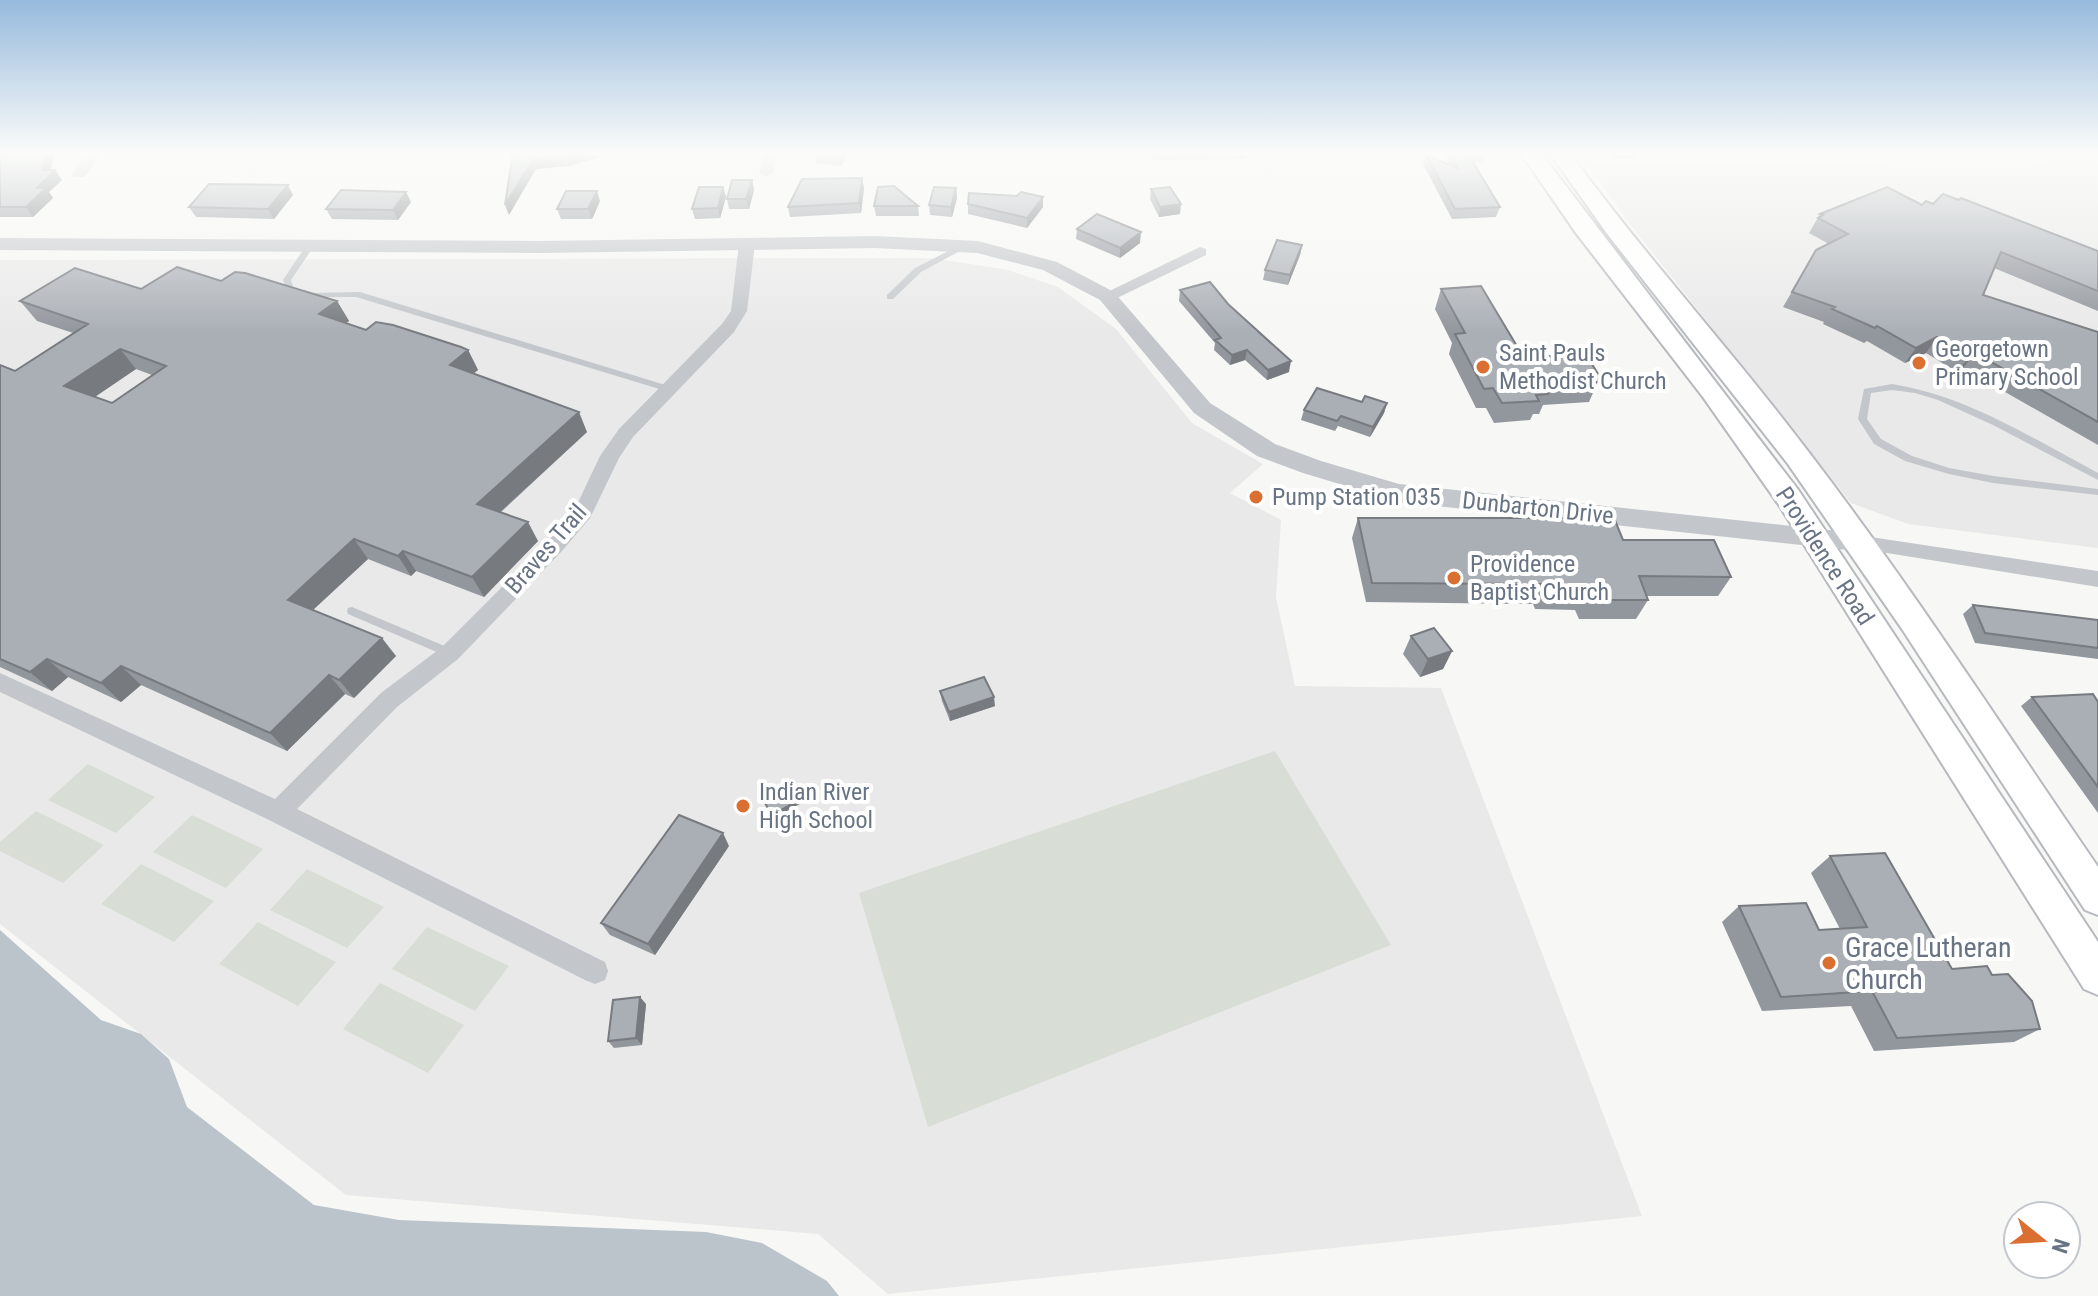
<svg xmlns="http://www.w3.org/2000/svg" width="2098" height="1296" viewBox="0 0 2098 1296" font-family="'Roboto Condensed',sans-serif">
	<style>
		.built { fill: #e8e9e8 }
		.green { fill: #d8ded6 }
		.water { fill: #bbc4ca }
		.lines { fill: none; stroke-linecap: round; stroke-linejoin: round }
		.secondary-casing { stroke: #b6b9be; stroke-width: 4 }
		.service { fill: #c3c6ca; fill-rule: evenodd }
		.minor { fill: #c3c6ca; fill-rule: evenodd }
		.tertiary { fill: #c3c6ca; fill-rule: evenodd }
		.secondary { fill: #fff; fill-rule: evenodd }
		.wall { fill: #92969d; fill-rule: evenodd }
		.shaded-wall { fill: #777a7f }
		.building { fill: #aaafb6; stroke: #777a7f; stroke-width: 2; fill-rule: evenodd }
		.poi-dot { fill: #db6e31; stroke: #fff; stroke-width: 3 }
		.labels { text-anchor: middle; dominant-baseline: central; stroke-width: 8; stroke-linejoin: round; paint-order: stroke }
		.poi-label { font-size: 24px; fill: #687484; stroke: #fff; text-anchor: start }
		.street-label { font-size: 24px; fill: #687484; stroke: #fff }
		.near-poi-label { font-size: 28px; fill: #687484; stroke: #fff; text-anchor: start }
	</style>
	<rect width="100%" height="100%" fill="#f7f8f5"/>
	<path class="built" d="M2078,152H2098V548L1908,524L1851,503L1629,223L1586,163L2025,168Z
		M931,258L1008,270L1058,287L1116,329L1192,423L1263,464L1230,493L1281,520L1276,597L1295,686L1441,688L1642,1216L888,1294L818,1234L346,1195L0,924V260Z"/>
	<path class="green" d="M1275,751L1391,945L928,1127L859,893Z
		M88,764L155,797L116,833L48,800Z
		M36,811L104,845L63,883L0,851V842Z
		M192,815L263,849L226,888L153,852Z
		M141,864L214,901L174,942L101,904Z
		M307,869L384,907L347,948L270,910Z
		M258,922L336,962L298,1006L219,964Z
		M427,927L509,966L475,1011L392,969Z
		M380,983L464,1025L428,1073L343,1029Z"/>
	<path class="water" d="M0,930L101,1020L141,1034L169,1059L187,1107L314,1205L399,1220L706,1232L762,1243L827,1281L839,1296H0Z"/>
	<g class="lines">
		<g class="secondary-casing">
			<path id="secondary" d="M1520,152H1540L1799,491L2098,942V995L2084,989L1779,505L1703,397L1576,233Z
				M1549,152H1569C1644,255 1730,348 1807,450C1910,584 2002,727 2098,867V915L2085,910L1902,629L1788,464L1608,235Z"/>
		</g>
		<path class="service" d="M307,244L314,246L291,280L294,289L311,293L360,292L672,387L674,389L672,391H666L356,297H311L288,293L283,280Z
			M962,244L969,246L921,272L893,299H887V295L915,268Z
			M1892,384C1967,396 2032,438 2098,473V480L1993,425L1938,400L1915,393L1892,390L1871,393L1867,419L1881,439L1912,456L1949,468L1993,476L2098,489V495L1993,483L1949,474L1905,461L1874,444L1858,419L1864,389Z
			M352,607L454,650L456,653L454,656H446L348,614L347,611L348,608Z"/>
		<path class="minor" d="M90,152H104L84,177H74L72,174Z
			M765,152H779L773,173L766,177L759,173Z
			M747,239L755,244L747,311L734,332L633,437L619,458L590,518L562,551L458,659L397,707L297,809L605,962L608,971L605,980L595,984L585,980L269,820L0,692V673L275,799L381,693L442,647L548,541L575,509L600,456L619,429L722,324L731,311L739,244Z
			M1200,247L1206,249V255L1113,300L1107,301L1099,296Z
			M1857,535L2098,571V587L1850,547L1847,542L1850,537Z"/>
		<path class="tertiary" d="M875,236L978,241L1057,262L1114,292L1210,403L1275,444L1321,461L1399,484L1857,533L1866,535L1870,542L1866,549L1857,551L1399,502L1303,473L1257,456L1194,413L1100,300L1043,270L977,253L875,248L540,253L0,250V238L540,241Z"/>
		<use href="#secondary" class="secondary"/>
	</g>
	<path class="wall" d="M849,152L841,166L816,163L815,153Z
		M1152,152H1247L1246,159L1153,160Z
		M1444,152H1485L1482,162L1473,161L1500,207L1496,217L1452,219L1423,164L1426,155L1449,164Z
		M1609,152H1639L1636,159H1612Z
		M0,157L51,170L62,180L49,192L53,198L33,217H0Z
		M862,178L864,188L861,213L790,217L788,207Z
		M752,180L754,190L749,209H729L727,199Z
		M723,187L726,197L720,218L695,219L692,209Z
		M956,188L957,198L952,217L930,215L929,205Z
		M1151,189L1180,214L1159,217L1150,199Z
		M406,192L411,202L398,220L332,219L326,209Z
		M293,195L274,219L196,217L189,207Z
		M600,201L592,219H561L557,209Z
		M968,204L1043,207L1027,228L968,214Z
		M1933,204L2098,251V311L1994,268L1983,295L2098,332V445L1963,368L1957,372L1926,353L1905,363L1867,341L1864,343L1823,324L1824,322L1783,307L1816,250L1829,244L1809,233L1820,214Z
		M874,206H918L919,216H876Z
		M1077,229L1140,243L1120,258L1076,239Z
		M1302,245L1300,255L1288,285L1263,280L1265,270Z
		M221,281L337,301L349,321L346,323L366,330L468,350L478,370L473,373L587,432L501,512L538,541L484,597L416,571L411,576L368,559L313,610L396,656L354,698L345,694L287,751L141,685L121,702L68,677L52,691L0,667V365L15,371L73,333L37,321L20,301ZM136,369L152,375L112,403L95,397Z
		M1441,289L1524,358L1600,377L1589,402L1543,405L1539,414H1533L1530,420L1494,423L1486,408H1476L1449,354L1452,343L1435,309Z
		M1180,290L1228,304L1289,372L1267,380L1245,360L1230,365L1214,350L1215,343L1179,301Z
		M1362,402L1387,403L1384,413L1370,437L1338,426L1335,431L1301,420L1304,410Z
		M1358,518L1623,540L1731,577L1718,596H1647L1648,600L1636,619H1579L1575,610L1535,609L1533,604L1366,602L1352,538Z
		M1973,605L2098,620V659L1975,643L1963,614Z
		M1411,636L1452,651L1443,669L1420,677L1403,654Z
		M940,691L995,706L950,721L942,701Z
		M2032,697L2098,702V813L2021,706Z
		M729,846L655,955L610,935L601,923Z
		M1830,856L1952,969L1992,975L2040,1029L2014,1042L1874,1051L1851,1006L1762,1011L1722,922L1739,906L1819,930L1840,929L1811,873Z
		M646,1004L642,1045L614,1048L608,1041Z"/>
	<path class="shaded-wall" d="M46,152H55L50,174L55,170L62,180L49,192L53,198L33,217L26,207L37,188Z
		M580,152H617L569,166L536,169L509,215L505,205L533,159Z
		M842,152H849L841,166L839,156Z
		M862,178L864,188L861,213L859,203Z
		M752,180L754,190L749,209L746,199Z
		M288,185L293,195L274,219L268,209Z
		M723,187L726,197L720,218L718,208Z
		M956,188L957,198L952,217L951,207Z
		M597,191L600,201L592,219L588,209Z
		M406,192L411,202L398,220L393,210Z
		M1043,197V207L1027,228V218Z
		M1181,204L1180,214L1159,217L1160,207Z
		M1141,232L1140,243L1120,258V248Z
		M1302,245L1300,255L1288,285L1290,275Z
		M337,301L349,321L331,334L319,314Z
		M1937,337L1926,353L1905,363L1916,348Z
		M120,349L136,369L81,406L64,386Z
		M468,350L478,370L460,385L450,365Z
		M1247,350L1245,360L1230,365L1232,355Z
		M1975,353L1963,368L1957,372L1969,357Z
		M1291,361L1289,372L1267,380L1268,370Z
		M1387,403L1384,413L1370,437L1373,427Z
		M579,412L587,432L488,523L477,504Z
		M528,522L538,541L484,597L472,577Z
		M354,539L368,559L303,619L288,600Z
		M403,551L416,571L411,576L398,556Z
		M382,638L396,656L354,698L339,680Z
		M1452,651L1443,669L1420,677L1428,659Z
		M47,659L68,677L52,691L30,672Z
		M121,666L141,685L121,702L101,683Z
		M329,675L345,694L287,751L270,733Z
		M994,697L995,706L950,721L949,712Z
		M804,797L805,801L773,819L772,815Z
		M723,833L729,846L655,955L648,944Z
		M640,997L646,1004L642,1045L636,1038Z"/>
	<path class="building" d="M12,152H46L42,170H55L37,188H46L26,207H0V157L1,154Z
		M513,152H580L565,156L533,159L505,205Z
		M815,152H842L839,156L815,153Z
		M1451,152H1485H1467L1500,207L1455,209L1426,155L1457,168Z
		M862,178L859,203L788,207L802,179Z
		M732,180H752L746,199H727Z
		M209,184L288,185L268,209L189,207Z
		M894,186L918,206H874L878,187Z
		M699,187H723L718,208L692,209Z
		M934,187L956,188L951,207L929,205Z
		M1170,187L1181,204L1160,207L1151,189Z
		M1887,187L1922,205L1926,201L1933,204L1943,194L1959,200L1961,198L2098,251V291L2001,252L1983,295L2098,332V422L1975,353L1969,357L1937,337L1916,348L1877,326L1875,328L1832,309L1835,307L1792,292L1816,250L1848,234L1818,218L1823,215L1820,214Z
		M341,190L406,192L393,210L326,209Z
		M566,191H597L588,209H557Z
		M1021,192L1043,197L1027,218L968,204L969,193L1017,196Z
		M1097,214L1141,232L1120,248L1077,229Z
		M1277,240L1302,245L1290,275L1265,270Z
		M177,267L221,281L235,272L245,273L337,301L319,314L366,330L376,322L393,325L461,347L468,350L450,365L579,412L477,504L528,522L472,577L403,551L398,556L354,539L288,600L382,638L339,680L329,675L270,733L121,666L101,683L47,659L30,672L0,659V365L15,371L88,324L20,301L75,268L141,289ZM120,349L166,366L112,403L64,386Z
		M1210,282L1228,304L1291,361L1268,370L1247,350L1232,355L1215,340L1221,338L1180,290Z
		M1481,286L1524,358L1582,354L1588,358L1600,377H1596L1599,382L1543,385L1548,394L1536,395L1539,401L1502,403L1493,388L1484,389L1455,334L1465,333L1441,289Z
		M1317,388L1362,402L1365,396L1387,403L1373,427L1341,416L1337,421L1304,410Z
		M1358,518H1614L1623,540H1714L1731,577L1639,576L1648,600H1590L1586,591L1545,590L1543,584L1372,583Z
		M1973,605L2098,620V648L1985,633Z
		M1434,628L1452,651L1428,659L1411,636Z
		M984,677L994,697L949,712L940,691Z
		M2093,694L2098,702V787L2032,697Z
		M793,781L804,797L772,815L762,798Z
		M679,815L723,833L648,944L601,923Z
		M1885,853L1952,969L1987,966L1992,975L2008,974L2032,1001L2040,1029L1897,1038L1872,991L1781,997L1739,906L1806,903L1819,930L1867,927L1830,856Z
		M640,997L636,1038L608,1041L613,1000Z"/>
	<linearGradient id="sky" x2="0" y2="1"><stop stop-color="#96badc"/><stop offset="0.46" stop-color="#fbfcfa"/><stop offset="1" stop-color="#fbfcfa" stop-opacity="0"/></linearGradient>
	<rect width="2098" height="333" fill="url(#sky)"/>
	<g class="poi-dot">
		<circle cx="1919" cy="363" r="8"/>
		<circle cx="1483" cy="367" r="8"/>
		<circle cx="1256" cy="497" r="8"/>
		<circle cx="1454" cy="578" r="8"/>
		<circle cx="743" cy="806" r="8"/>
		<circle cx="1829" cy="963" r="8"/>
	</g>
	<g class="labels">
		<g class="poi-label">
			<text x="1935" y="349">Georgetown<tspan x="1935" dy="28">Primary School</tspan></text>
			<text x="1499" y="353">Saint Pauls<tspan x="1499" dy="28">Methodist Church</tspan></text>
			<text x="1272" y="497">Pump Station 035</text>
			<text x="1470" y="564">Providence<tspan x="1470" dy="28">Baptist Church</tspan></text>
			<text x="759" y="792">Indian River<tspan x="759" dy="28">High School</tspan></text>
		</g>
		<g class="street-label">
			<text transform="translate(1538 508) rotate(6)">Dunbarton Drive</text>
			<text transform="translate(546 549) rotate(-49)">Braves Trail</text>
			<text transform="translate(1825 556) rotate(57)">Providence Road</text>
		</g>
		<g class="near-poi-label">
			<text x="1845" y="947">Grace Lutheran<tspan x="1845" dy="32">Church</tspan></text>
		</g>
	</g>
	<g transform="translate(2042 1240) rotate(108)"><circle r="38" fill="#ffffff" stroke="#c3c7ce" stroke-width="2"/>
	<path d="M0-6L14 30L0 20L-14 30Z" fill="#db6e31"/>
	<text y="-12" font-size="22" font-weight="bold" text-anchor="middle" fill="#687484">N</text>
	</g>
</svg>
